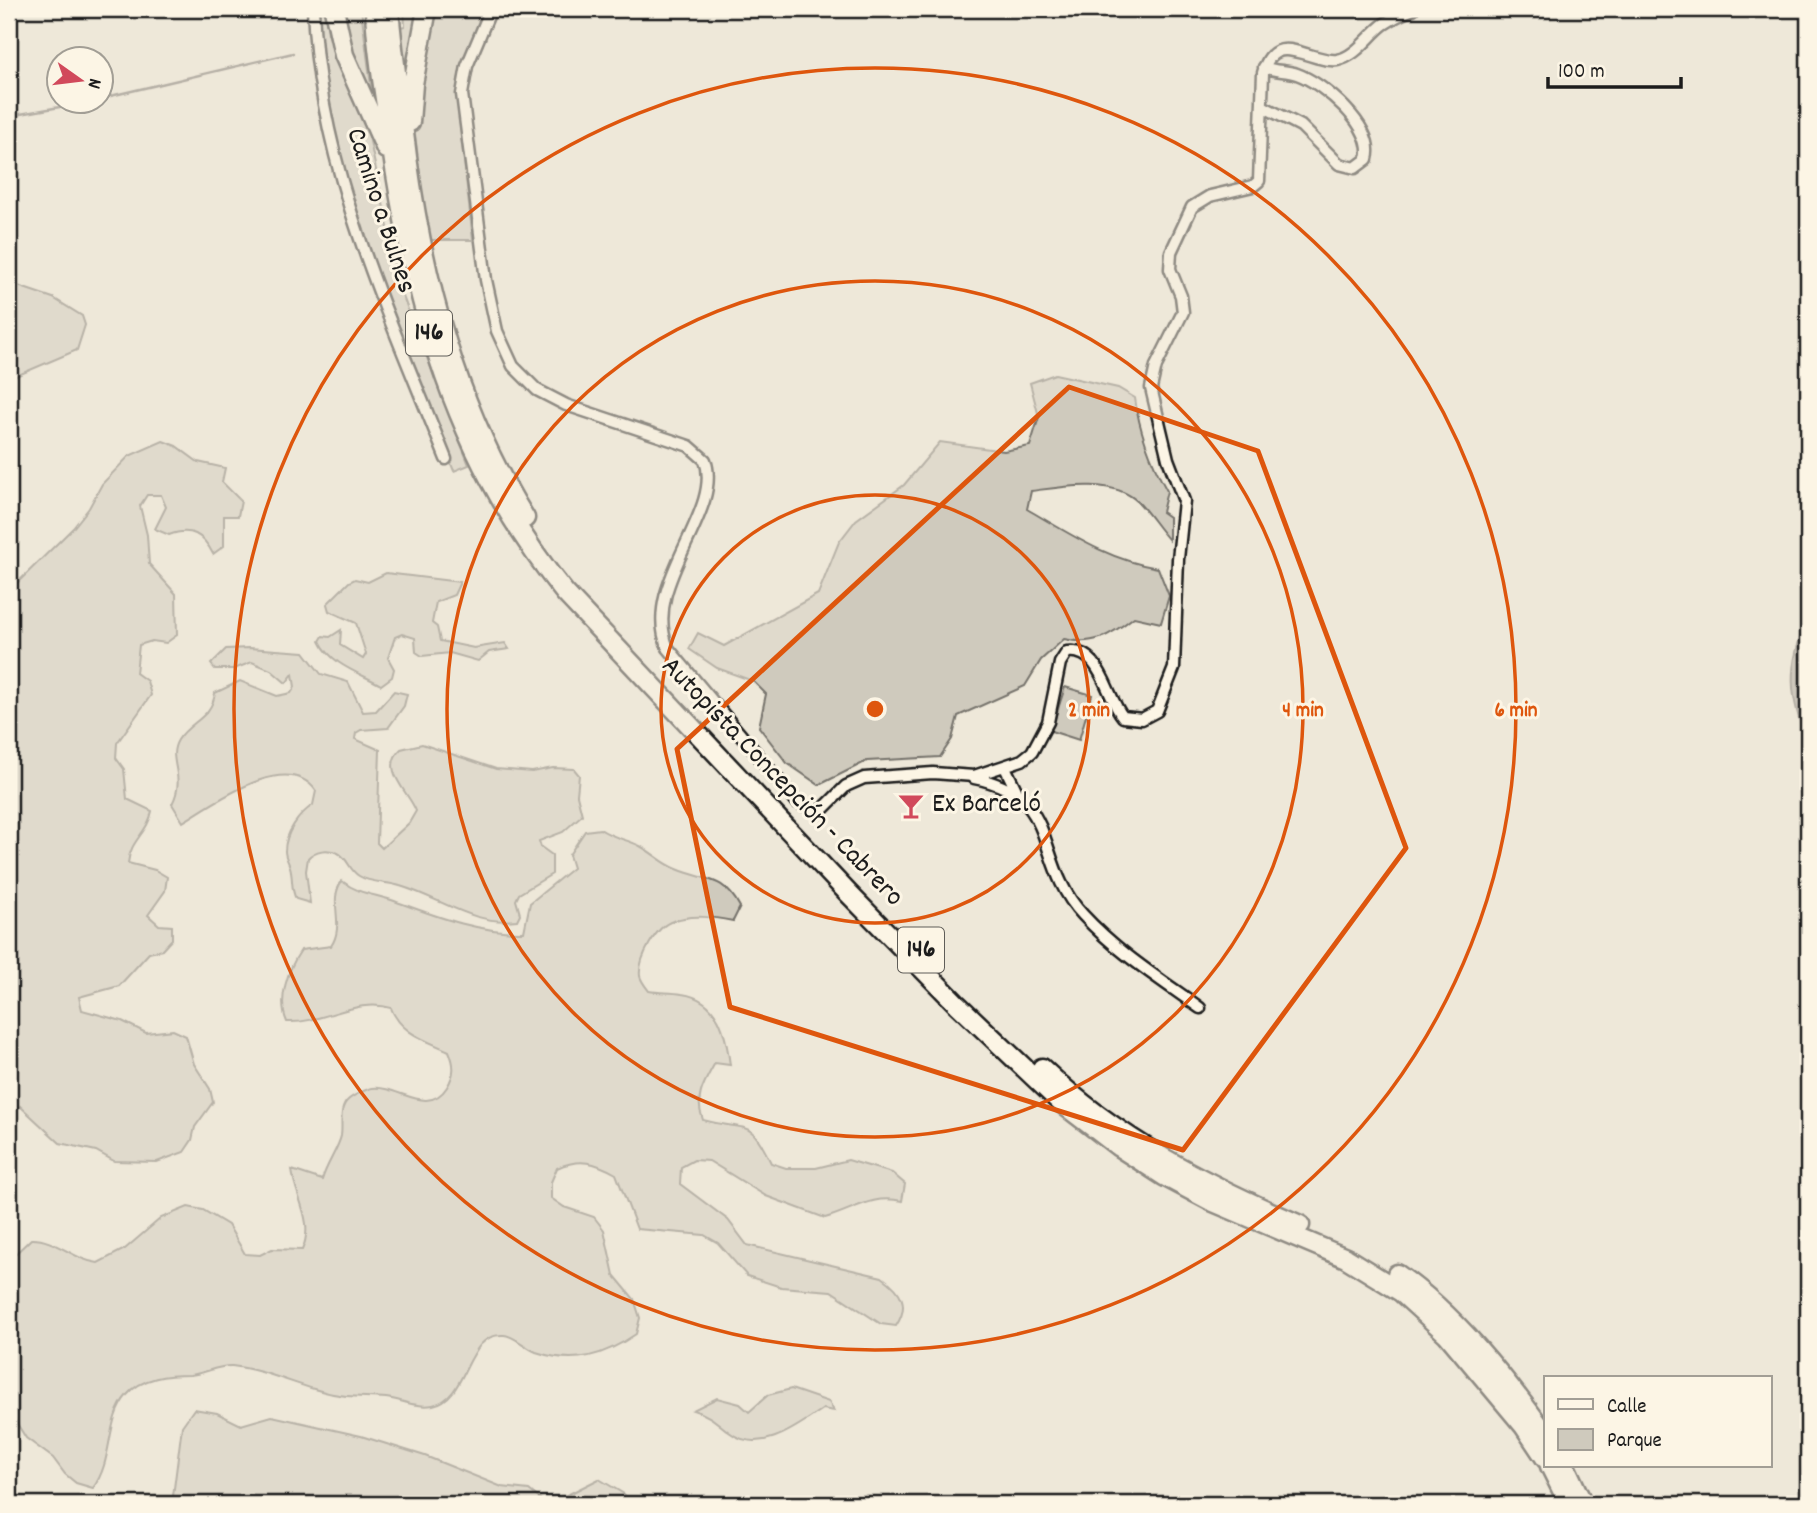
<svg xmlns="http://www.w3.org/2000/svg" width="1817" height="1513" viewBox="0 0 1817 1513" font-family="Dekko,sans-serif">
	<style>
		.green { fill: #cfcabd; stroke: #76736c; stroke-width: 2 }
		.water { fill: #a7a299; stroke: #6f6c67; stroke-width: 2 }
		.lines { fill: none; stroke-linecap: round; stroke-linejoin: round }
		.stream { stroke: #6f6c67; stroke-width: 2.5 }
		.street-casing { stroke: #1c1c1c; stroke-width: 15 }
		.highway-casing { stroke: #1c1c1c; stroke-width: 23 }
		.street { stroke: #fcf5e5; stroke-width: 10 }
		.highway { stroke: #fcf5e5; stroke-width: 18 }
		.marked { fill: none; stroke: #de560d; stroke-width: 5; stroke-linejoin: round }
		.ring { fill: none; stroke: #de560d; stroke-width: 3.5 }
		.labels { text-anchor: middle; dominant-baseline: central; stroke-width: 6; stroke-linejoin: round; paint-order: stroke }
		.shield { fill: #fcf5e5; stroke: #5f5d58; stroke-width: 2 }
		.shield-label { font-size: 26px; font-weight: bold; fill: #1c1c1c }
		.street-label { font-size: 28px; fill: #1c1c1c; stroke: #fcf5e5 }
		.poi-label { font-size: 28px; fill: #1c1c1c; stroke: #fcf5e5; text-anchor: start }
		.centre { fill: #de560d; stroke: #fcf5e5; stroke-width: 3.5 }
		.ring-label { font-size: 21px; text-anchor: middle; font-weight: bold; fill: #de560d; stroke: #fcf5e5; stroke-width: 6; stroke-linejoin: round; paint-order: stroke }
	</style>
	<rect width="100%" height="100%" fill="#eee8d9"/>
	<filter id="ink" filterUnits="userSpaceOnUse"><feTurbulence type="fractalNoise" baseFrequency=".0143" numOctaves="2"/><feDisplacementMap in="SourceGraphic" scale="14" xChannelSelector="R" yChannelSelector="G"/><feConvolveMatrix kernelMatrix="1 2 1 2 8 2 1 2 1" color-interpolation-filters="sRGB"/></filter>
	<g filter="url(#ink)">
		<path class="green" d="M318,9H325L328,34L366,122L402,294L469,465L454,471C441,440 431,408 419,376C371,258 321,138 318,9Z
			M338,9H361L373,101L350,52Z
			M404,9H417L404,86L396,28L405,26Z
			M435,9H486L458,79L457,100L473,240H428L414,126Z
			M9,283L53,298L82,316L85,325L77,350L9,379Z
			M1055,374L1118,388L1135,398C1139,431 1151,462 1167,491L1162,512L1169,517V540C1158,528 1149,513 1138,502C1113,477 1061,487 1031,491L1027,509C1070,534 1108,560 1158,568L1169,596L1161,623L1134,617C1110,636 1093,646 1064,639L1041,660L1025,686L958,716L952,739L940,757L867,761L819,785L787,763L759,727L766,694L753,681L717,668L689,649L698,633L724,646L818,594L839,542L856,520L904,485L940,442L1004,451L1030,446L1039,417L1030,383Z
			M163,441L176,446L198,462L225,468L222,482L241,501L238,516H224V546L213,554C203,534 191,527 169,535L155,529L166,507L161,495H147L140,506L147,535L149,564L176,594L177,635L166,643L152,641L139,645L136,673L147,681L151,695L117,743L116,758L124,769L127,799L152,811C148,833 130,840 128,863L155,870L167,877L165,891L148,915L159,925L172,926V939L162,950L149,953L119,986L79,997L82,1010L122,1021L146,1033L173,1030L186,1036L194,1064L210,1089L213,1102L195,1127L192,1140L184,1152L157,1162L114,1161L96,1151L60,1143L20,1106L9,1119V591L73,528L89,508L102,484L129,456Z
			M386,573L460,582L454,595L436,602L432,623L437,627L440,641L474,648L505,643L509,649L489,652L478,661L450,653L422,656L416,652L415,638L402,634L395,637L388,658L394,669L392,677L381,685C360,673 331,665 320,641L323,636L330,637L341,630L340,645L363,659L366,654L356,623L329,611L327,604L349,582L355,579L368,582Z
			M249,648L304,652L321,674L348,682L363,712L376,711L394,691L407,694L404,706L388,728L361,730L356,733L355,739L380,750L377,843L382,848L409,823L416,811C409,792 379,769 401,749L422,744L496,769L532,772L553,768L574,769L579,775L577,795L582,815L563,832L539,841L541,847L552,855V874L519,894L516,900L520,914L517,920C473,926 441,898 400,886C388,882 370,883 359,876C349,870 348,858 338,853C328,848 315,850 308,858L306,871L310,903L296,899C291,889 293,883 291,872C291,865 285,859 285,851C285,833 299,814 313,805L316,791C287,749 213,804 183,822L172,804C187,775 166,760 178,740C190,721 212,718 215,693L240,681L277,696L291,693L295,687L293,674L286,683L271,670L252,662L234,669H215L211,664L226,649Z
			M1065,687L1092,695L1079,740L1051,731Z
			M600,829C613,838 626,839 640,846C653,853 663,864 677,869C705,881 723,875 740,907L733,921C713,917 692,914 673,921C656,926 638,959 640,976C641,981 646,987 649,991C660,993 671,992 682,994C719,999 726,1034 730,1065L715,1063C704,1083 694,1097 703,1120C747,1132 749,1116 771,1163L786,1168H816L848,1160L892,1173L905,1184L902,1201C871,1194 854,1210 825,1218L766,1196L709,1161L694,1160L681,1167L680,1184L728,1220L747,1245L882,1277C902,1291 910,1305 896,1326L881,1324L831,1291L781,1287L747,1276L718,1243L704,1235L637,1229L616,1174C595,1162 580,1158 557,1168L551,1182V1198L564,1207L594,1217L604,1230L614,1275L634,1299L640,1318L636,1334C604,1356 575,1365 536,1352C525,1348 516,1336 504,1335C465,1332 469,1398 433,1405C417,1408 402,1400 386,1398C369,1396 351,1398 333,1394C299,1387 267,1370 232,1366C218,1365 204,1374 190,1375C168,1375 142,1377 127,1395C105,1420 114,1460 93,1488L76,1483L65,1474L53,1458L26,1438L11,1414L9,1260L31,1239C55,1238 73,1260 98,1263L125,1249L161,1218L188,1207L203,1210L228,1225L245,1254L260,1255L272,1249L302,1250C315,1222 295,1197 292,1170L322,1180C326,1165 338,1149 341,1136C343,1124 338,1109 348,1100C352,1096 367,1089 372,1088C398,1085 428,1117 447,1087C455,1074 455,1065 449,1051C426,1040 401,1034 391,1008C358,997 322,1024 287,1022C277,1000 288,969 301,950L331,946C346,924 327,901 342,881C359,895 377,894 397,902C438,917 480,933 524,932L530,903L573,868L569,855L585,831Z
			M791,1389L829,1402L834,1411L823,1409C798,1426 760,1456 729,1432C716,1422 710,1415 693,1410L717,1398L740,1404L749,1412L768,1395Z
			M194,1409L217,1413L241,1425L272,1416L361,1436L425,1456L502,1487L529,1490L546,1504H172L182,1426Z
			M599,1479L624,1494L631,1504H549Z"/>
		<path class="water" d="M1808,616V746C1789,692 1786,670 1808,616Z"/>
		<g class="lines">
			<path class="stream" d="M102,98L293,53
				M9,116L88,102"/>
			<g class="street-casing">
				<path id="street" d="M313,9C319,168 388,313 446,459
					M491,9L467,66L462,94L486,280L497,331L513,366L537,390L566,405L689,446L705,460C724,513 640,584 668,648L797,802L817,811L822,810L846,786L864,778L933,773L974,776L1022,760L1032,752L1048,722L1060,663L1067,652C1101,647 1106,697 1123,717L1142,719L1157,711L1174,668L1178,559L1184,501L1168,459L1151,388L1156,366L1183,312L1181,296L1170,269L1171,252L1192,207L1210,196L1253,186L1259,181L1263,73C1274,28 1310,63 1337,60C1356,57 1369,35 1384,24C1393,18 1403,13 1413,9
					M1262,106L1301,126L1339,164L1355,168L1367,159C1376,127 1323,83 1297,74C1286,70 1275,72 1264,67
					M1005,767L1017,792
					M974,778C1063,795 1032,861 1083,915C1117,952 1160,979 1200,1008"/>
			</g>
			<g class="highway-casing">
				<path id="highway" d="M334,9L344,55L386,149
					M375,9C376,51 385,93 390,135C414,306 455,457 565,593L848,893L956,1003L1059,1101L1119,1147L1164,1176L1211,1201L1346,1258L1401,1292L1447,1334L1524,1426L1546,1459
					M389,9C393,58 401,107 407,157C424,283 457,408 525,518
					M410,122L413,84L427,9
					M1042,1068C1118,1140 1205,1184 1300,1225
					M1397,1274C1454,1313 1506,1379 1546,1435
					M1550,1466L1569,1504
					M1565,1466L1583,1504"/>
			</g>
			<use href="#street" class="street"/>
			<use href="#highway" class="highway"/>
		</g>
	</g>
	<path d="M0 0H1817V1513H0ZM1069,387L1258,451L1406,848L1183,1150L730,1007L677,749Z" fill="#eee8d9" fill-opacity=".55" fill-rule="evenodd"/>
	<path class="marked" d="M1069,387L1258,451L1406,848L1183,1150L730,1007L677,749Z"/>
	<g class="ring">
		<circle cx="875" cy="709" r="214"/>
		<circle cx="875" cy="709" r="428"/>
		<circle cx="875" cy="709" r="641"/>
	</g>
	<defs>
		<g id="bar-bare" transform="scale(2.1)"><path d="M-6-5H6L.8 .8V4.5H3.5V6h-7V4.5H-.8V.8Z" fill="#d1495b" stroke="#fcf5e5" stroke-width="2.5" paint-order="stroke"/></g>
	</defs>
	<g fill-rule="evenodd">
		<use href="#bar-bare" x="911" y="806"/>
	</g>
	<g class="labels">
		<g class="shield">
			<rect x="406" y="310.5" width="46" height="45" rx="5"/>
			<rect x="898" y="927.5" width="46" height="45" rx="5"/>
		</g>
		<g class="shield-label">
			<text x="429" y="333">146</text>
			<text x="921" y="950">146</text>
		</g>
		<g class="street-label">
			<text transform="translate(379 211) rotate(72)">Camino a Bulnes</text>
			<text transform="translate(781 783) rotate(46)">Autopista Concepción - Cabrero</text>
		</g>
		<g class="poi-label">
			<text x="932" y="806">Ex Barceló</text>
		</g>
	</g>
	<circle cx="875" cy="709" r="10" class="centre"/>
	<g class="ring-label">
		<text x="1089" y="716">2 min</text>
		<text x="1303" y="716">4 min</text>
		<text x="1516" y="716">6 min</text>
	</g>
	<rect width="1817" height="1513" fill="none" stroke="#fcf5e5" stroke-width="35"/>
	<rect x="18" y="18" width="1782" height="1478" fill="none" stroke="#1c1c1c" stroke-width="2.5" filter="url(#ink)"/>
	<rect x="1544" y="1376" width="228" height="91" fill="#fcf5e5" stroke="#a29e95" stroke-width="2"/>
	<rect x="1558" y="1399" width="35" height="10" fill="#fcf5e5" stroke="#a29e95" stroke-width="2"/>
	<text x="1607" y="1412" font-size="21" fill="#1c1c1c">Calle</text>
	<rect x="1558" y="1429" width="35" height="21" fill="#cfcabd" stroke="#a29e95" stroke-width="2"/>
	<text x="1607" y="1446" font-size="21" fill="#1c1c1c">Parque</text>
	<g transform="translate(80 80) rotate(104)"><circle r="33" fill="#fcf5e5" stroke="#a29e95" stroke-width="2"/>
	<path d="M0-5L12 26L0 18L-12 26Z" fill="#d1495b"/>
	<text y="-10" font-size="19" font-weight="bold" text-anchor="middle" fill="#1c1c1c">N</text>
	</g>
	<path d="M1548 77v10h133v-10" fill="none" stroke="#1c1c1c" stroke-width="3.5"/>
	<text x="1558" y="77" font-size="21" fill="#1c1c1c" stroke="#fcf5e5" stroke-width="5" paint-order="stroke">100 m</text>
</svg>
